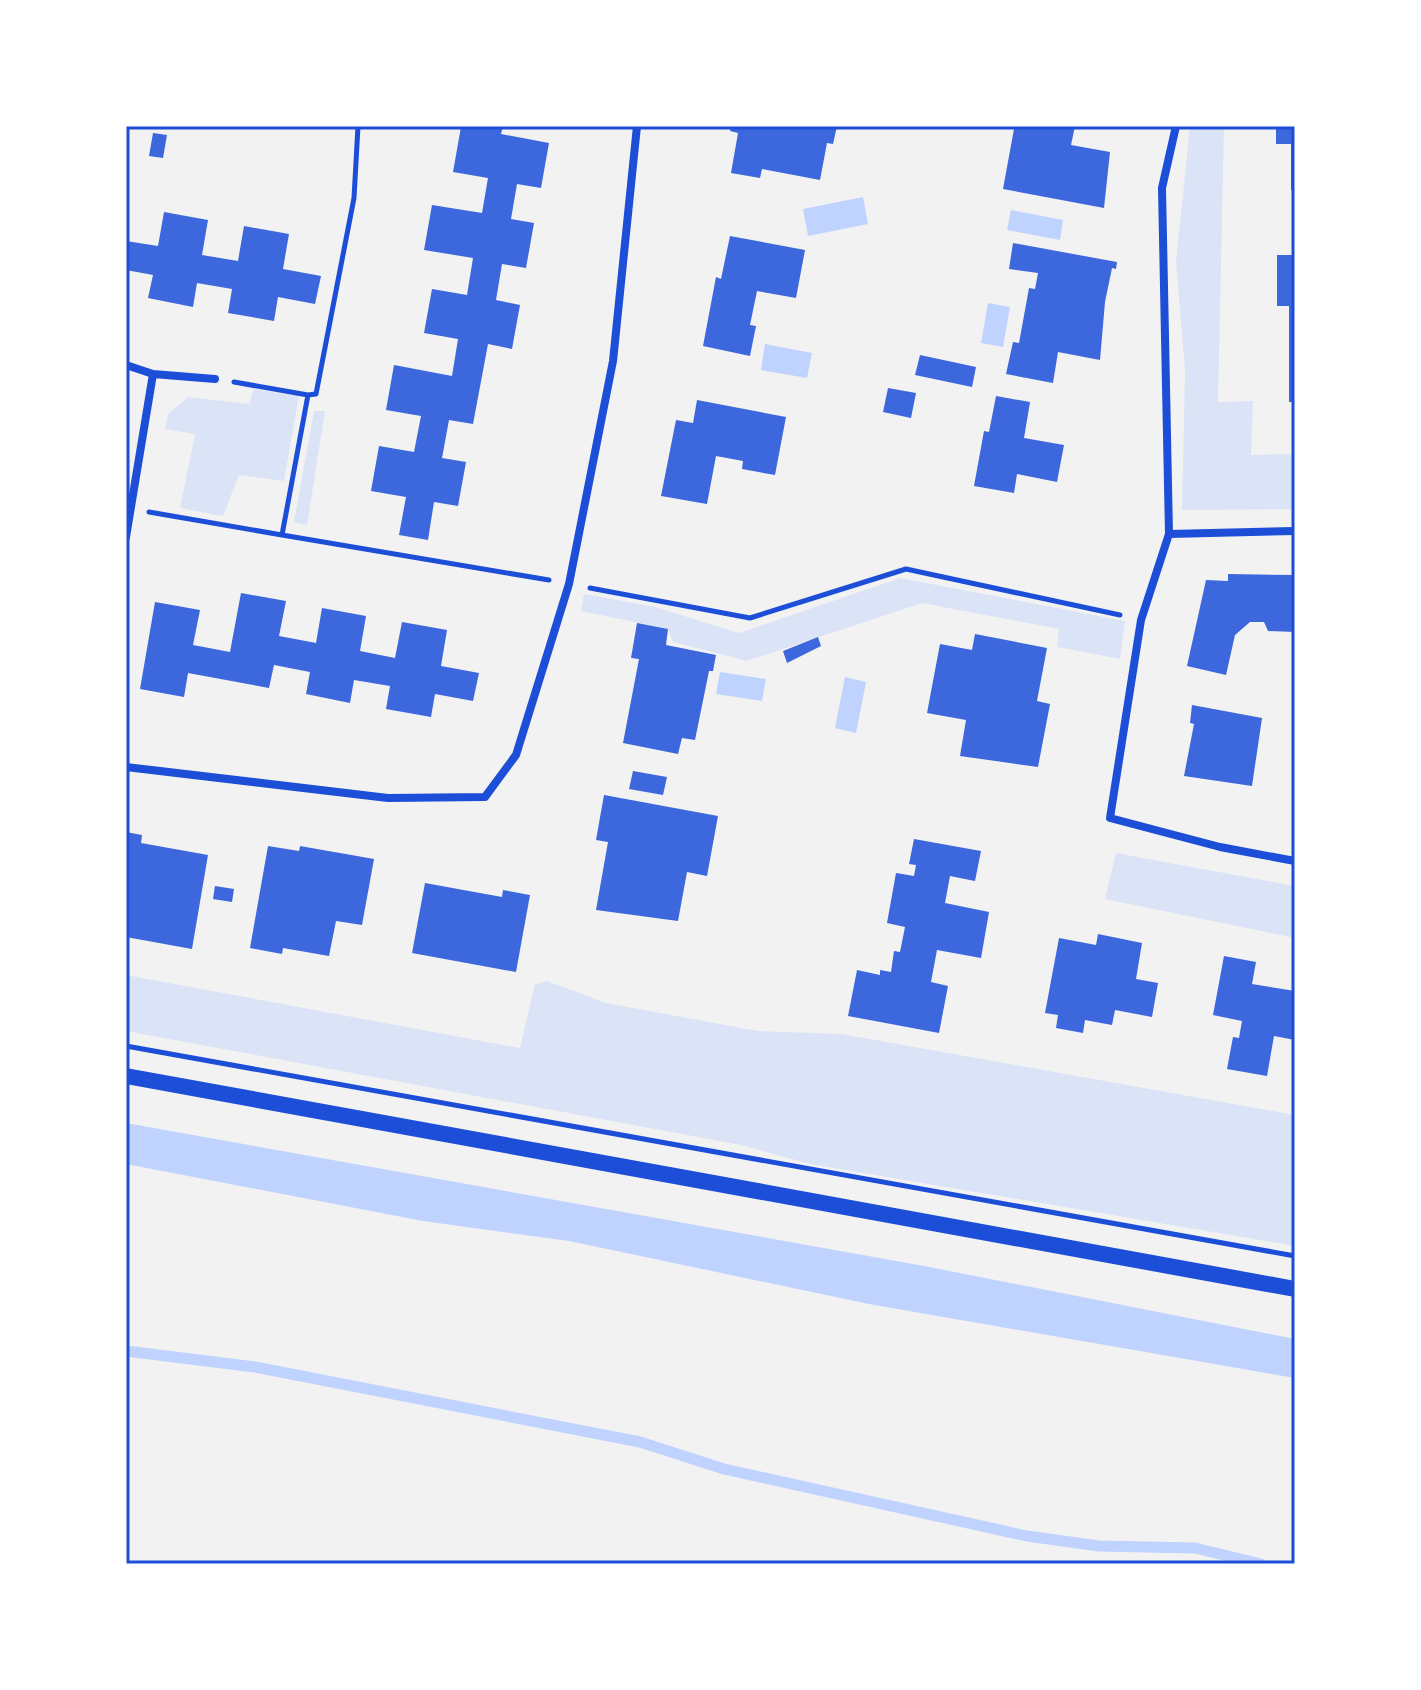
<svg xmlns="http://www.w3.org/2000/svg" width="1421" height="1690" viewBox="0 0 1421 1690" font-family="'DejaVu Sans',sans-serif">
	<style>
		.green { fill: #dbe4f7 }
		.water { fill: #bfd3fe }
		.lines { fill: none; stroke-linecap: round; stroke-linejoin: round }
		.stream { stroke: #bfd3fe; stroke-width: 11 }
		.building { fill: #3d67dc }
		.path { stroke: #1d4ed8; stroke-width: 5 }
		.minor { stroke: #1d4ed8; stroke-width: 8 }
		.secondary { stroke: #1d4ed8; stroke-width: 16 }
		.neatline { fill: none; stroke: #1d4ed8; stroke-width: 3 }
	</style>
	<rect width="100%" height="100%" fill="#f2f2f2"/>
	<path class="green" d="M1190,126H1224L1218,402L1253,401L1251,455L1295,454V509L1182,510L1185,371L1176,261Z
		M254,389L299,396L284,481L239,475L223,516L180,508L195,434L165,429L168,414L188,397L249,404Z
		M314,411H325L307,525L294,522Z
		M900,578L1125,621L1120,659L1057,647L1059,629L922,603L747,661L673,642L668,629L581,611L584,594L655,607L739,633Z
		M1116,853L1295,886V938L1105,899Z
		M126,975L520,1048L535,984L547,981L606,1003L758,1031L842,1034L1295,1115V1246L810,1164L741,1145L126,1031Z"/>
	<path class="water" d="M863,197L868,224L808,236L803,209Z
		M1011,210L1063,220L1060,240L1007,230Z
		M988,303L1010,307L1003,347L981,343Z
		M765,344L812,353L807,378L761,370Z
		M720,672L766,679L762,701L716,694Z
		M845,677L866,682L856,733L835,728Z
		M126,1123L924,1266L1295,1339V1378L869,1304L569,1241L423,1221L126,1164Z"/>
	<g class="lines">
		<path class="stream" d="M126,1351L255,1367L640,1442L724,1469L1027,1536L1099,1546L1195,1548L1261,1564"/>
	</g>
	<path class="building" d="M473,126H503L501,134L549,143L541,188L517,184L511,219L534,223L526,268L502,264L496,300L520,305L512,349L488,344L473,424L449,420L442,458L466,462L458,506L434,502L428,540L399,535L406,497L371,491L379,446L414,452L421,416L386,410L394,365L452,376L458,339L424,333L432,289L467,295L473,258L424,250L432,205L482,213L488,178L453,172L461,127Z
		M731,126H837L833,144L827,143L820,180L762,169L760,178L731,173L738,133L730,131Z
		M1005,126H1075L1071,145L1110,152L1104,208L1003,189L1014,129Z
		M1276,126H1295V190H1291V144H1276Z
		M153,133L167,135L163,158L149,156Z
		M164,212L208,220L202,255L238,261L244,226L289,234L283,269L321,276L315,304L278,297L274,321L228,313L232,289L197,283L193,307L148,298L153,275L126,270V241L158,246Z
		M730,236L805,250L796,298L757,291L750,325L756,326L750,356L703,346L716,277L721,279Z
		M1013,243L1117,262L1116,269L1112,268L1105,302L1100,360L1058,352L1053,383L1006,374L1013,342L1019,343L1029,288L1035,289L1038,273L1009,269Z
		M1277,255H1295V402H1289V306H1277Z
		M920,355L976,367L972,387L915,375Z
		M888,388L916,393L911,418L883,412Z
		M996,396L1030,402L1024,438L1064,445L1057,482L1017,474L1014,493L974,486L984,431L989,432Z
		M697,400L786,417L775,475L742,469L743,461L716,456L707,504L661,496L676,420L693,423Z
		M1228,574L1295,575V632L1268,631L1264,622H1250L1235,635L1226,675L1187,666L1206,580L1228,581Z
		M241,593L286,601L279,636L316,643L322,608L366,616L360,651L395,658L402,622L447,630L441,666L479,673L473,701L435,694L431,717L386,709L390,686L354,680L350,703L306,694L310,672L274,665L269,688L188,673L184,697L140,689L155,602L200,610L193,645L230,652Z
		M637,623L668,629L666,645L716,655L713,671H709L695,740L682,738L678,754L623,743L639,659L631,658Z
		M975,634L1047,648L1037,701L1050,704L1038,767L960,756L966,720L927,713L940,644L972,650Z
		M818,637L821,646L787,663L783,651Z
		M1192,705L1262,718L1252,786L1184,776L1194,724L1190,723Z
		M633,771L667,777L663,795L629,789Z
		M604,795L718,816L707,876L687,872L678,921L596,910L608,842L596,840Z
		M126,832L142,835L141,843L208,855L192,949L126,937Z
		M914,839L981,851L975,881L950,876L945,903L989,912L981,958L937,950L931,982L948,986L939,1033L848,1016L857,970L880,975V970L891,972L894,951L900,952L905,927L887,923L896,873L914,876L916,865L909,864Z
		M268,846L299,851L300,846L374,859L362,925L336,921L329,956L283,948L282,954L250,948Z
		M425,883L502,897L503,890L530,895L516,972L412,953Z
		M215,886L234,889L232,902L213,899Z
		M1098,934L1142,943L1136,979L1158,983L1152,1017L1115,1010L1112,1025L1085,1020L1083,1033L1056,1028L1058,1015L1045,1013L1059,938L1096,945Z
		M1224,956L1256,962L1252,984L1295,991V1040L1274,1036L1267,1076L1227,1069L1233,1037L1239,1038L1242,1021L1213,1015Z"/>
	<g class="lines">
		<path class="path" d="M358,126L354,198L316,394L308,395L282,535L549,580
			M234,382L308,395
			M149,512L282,535
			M590,588L750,618L906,569L1120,615
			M126,1046L1295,1256"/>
		<path class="minor" d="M1176,126L1162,188L1169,534L1141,620L1110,818L1220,847L1295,861
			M126,365L153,374L215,379
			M1169,534L1295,531
			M126,537L153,374
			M126,767L388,798L485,797L516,755L569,584L613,361L637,126"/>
		<path class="secondary" d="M126,1076L1295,1289"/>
	</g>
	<rect width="1421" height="1690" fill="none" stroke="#ffffff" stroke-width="256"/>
	<rect x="128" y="128" width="1165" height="1434" class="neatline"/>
</svg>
